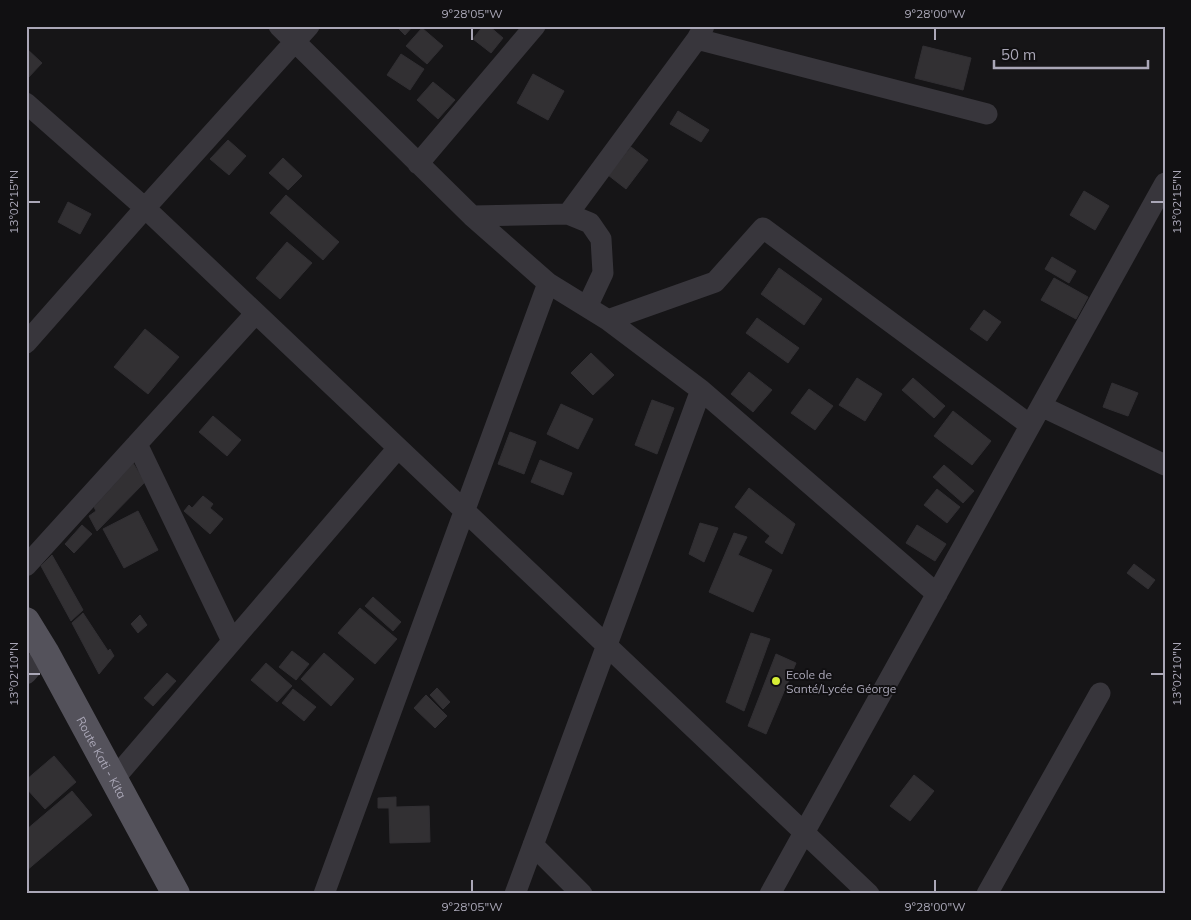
<svg xmlns="http://www.w3.org/2000/svg" width="1191" height="920" viewBox="0 0 1191 920" font-family="Mulish,sans-serif">
	<style>
		.building { fill: #323033; stroke: #312f33 }
		.lines { fill: none; stroke-linecap: round; stroke-linejoin: round }
		.minor { stroke: #38363c; stroke-width: 21 }
		.primary { stroke: #54525b; stroke-width: 28 }
		.ticks { fill: none; stroke: #aaa7b7; stroke-width: 2 }
		.poi-dot { fill: #d7ef36; stroke: #111012; stroke-width: 2 }
		.labels { text-anchor: middle; dominant-baseline: central; stroke-width: 4; stroke-linejoin: round; paint-order: stroke }
		.poi-label { font-size: 12px; fill: #aaa7b7; stroke: #111012; text-anchor: start }
		.street-label { font-size: 12px; fill: #aaa7b7; stroke: #111012 }
		.neatline { fill: none; stroke: #aaa7b7; stroke-width: 2 }
		.ticks-label { font-size: 12px; text-anchor: middle; fill: #aaa7b7 }
	</style>
	<rect width="100%" height="100%" fill="#161517"/>
	<path class="building" d="M396,26H413L405,35Z
		M483,26H489L503,38L491,53L473,39Z
		M422,28L443,46L427,64L406,46Z
		M923,46L971,58L963,90L915,78Z
		M26,48L42,63L27,79H26Z
		M401,54L424,69L410,90L387,75Z
		M533,74L564,91L548,120L517,103Z
		M433,82L455,100L438,119L417,100Z
		M678,111L709,130L701,142L670,124Z
		M228,140L246,156L229,175L210,159Z
		M631,147L648,160L626,189L608,175Z
		M283,158L302,176L288,190L269,173Z
		M1084,191L1109,206L1095,230L1070,215Z
		M286,195L339,242L323,260L270,213Z
		M68,202L91,214L80,234L58,222Z
		M287,242L312,263L280,299L256,278Z
		M1052,257L1076,271L1069,283L1045,269Z
		M779,268L822,299L804,325L761,294Z
		M1054,278L1088,297L1076,319L1041,300Z
		M984,310L1001,322L987,341L970,329Z
		M757,318L799,348L788,363L746,333Z
		M145,329L179,357L148,394L114,367Z
		M591,353L614,375L593,395L571,373Z
		M749,372L772,390L753,412L731,394Z
		M857,378L882,394L865,421L839,405Z
		M913,378L945,406L934,418L902,390Z
		M1112,383L1138,393L1128,416L1103,407Z
		M809,389L833,406L815,430L791,413Z
		M652,400L674,408L657,454L635,445Z
		M561,404L593,419L578,449L547,434Z
		M953,411L991,441L972,465L934,436Z
		M213,416L241,440L227,456L199,432Z
		M510,432L536,442L524,474L498,464Z
		M540,460L572,473L563,495L531,482Z
		M133,463L145,482L97,531L89,516L96,511L94,507Z
		M944,465L974,491L963,503L933,477Z
		M749,488L795,524L782,554L765,542L770,536L735,507Z
		M937,489L960,507L947,523L924,505Z
		M203,496L213,504L210,508L223,519L210,534L184,511L189,505L192,508Z
		M138,511L158,550L124,568L103,529Z
		M700,523L718,528L704,562L689,554Z
		M82,525L92,534L74,553L65,544Z
		M917,525L946,544L935,561L906,543Z
		M734,533L747,537L738,555L772,570L753,612L709,592Z
		M52,555L83,610L71,621L41,566Z
		M1134,564L1155,580L1148,589L1127,573Z
		M373,597L401,622L393,631L365,606Z
		M360,608L397,639L375,664L338,633Z
		M83,613L108,651L110,649L114,656L99,674L72,623Z
		M140,615L147,625L138,633L131,624Z
		M751,633L770,639L744,711L726,702Z
		M292,651L309,664L296,680L279,667Z
		M324,653L354,679L331,706L301,679Z
		M776,654L796,663L766,734L748,726Z
		M266,663L292,686L277,702L251,680Z
		M167,673L176,681L153,706L144,698Z
		M437,688L450,702L443,709L430,695Z
		M293,689L316,707L304,721L282,703Z
		M426,695L447,716L435,728L414,708Z
		M54,756L76,782L45,809L26,788V780Z
		M914,775L934,791L910,821L890,806Z
		M72,791L92,815L26,871V830Z
		M396,797V807L429,806L430,842L390,843L389,808H378V798Z"/>
	<g class="lines">
		<path class="minor" d="M279,26L472,216L548,283L608,320L701,390L937,594
			M697,39L987,114
			M26,103L145,208L869,894
			M418,164L535,26
			M568,214L697,39L704,26
			M472,216L568,214L590,223L601,239L603,273L587,307
			M608,320L715,282L763,228L1030,425
			M26,343L145,208L309,26
			M1041,406L1165,465
			M137,444L232,641
			M26,566L256,313
			M26,674L45,652
			M114,779L398,448
			M533,845L582,894
			M324,894L548,283
			M515,894L701,390
			M770,894L1165,183
			M987,894L1100,693"/>
		<path class="primary" id="s1" d="M26,621L45,652L176,894"/>
	</g>
	<path class="ticks" d="M472,28V40M935,28V40M28,202H40M1151,202H1164M28,674H40M1151,674H1164M472,880V892M935,880V892"/>
	<circle class="poi-dot" cx="776" cy="681" r="5"/>
	<g class="labels">
		<g class="poi-label">
			<text x="786" y="674">Ecole de<tspan x="786" dy="14">Santé/Lycée Géorge</tspan></text>
		</g>
		<g class="street-label">
			<text stroke="none"><textPath href="#s1" startOffset="156">Route Kati - Kita</textPath></text>
		</g>
	</g>
	<rect width="1191" height="920" fill="none" stroke="#111012" stroke-width="55"/>
	<path d="M994 60v8h154v-8" fill="none" stroke="#aaa7b7" stroke-width="2.5"/>
	<text x="1001" y="60" font-size="15" fill="#aaa7b7" stroke="#111012" stroke-width="4" paint-order="stroke">50 m</text>
	<rect x="28" y="28" width="1136" height="864" class="neatline"/>
	<g class="ticks-label">
		<text x="472" y="18">9°28'05"W</text>
		<text x="935" y="18">9°28'00"W</text>
		<text transform="translate(14 202) rotate(-90)" y="4">13°02'15"N</text>
		<text transform="translate(1177 202) rotate(-90)" y="4">13°02'15"N</text>
		<text transform="translate(14 674) rotate(-90)" y="4">13°02'10"N</text>
		<text transform="translate(1177 674) rotate(-90)" y="4">13°02'10"N</text>
		<text x="472" y="911">9°28'05"W</text>
		<text x="935" y="911">9°28'00"W</text>
	</g>
</svg>
